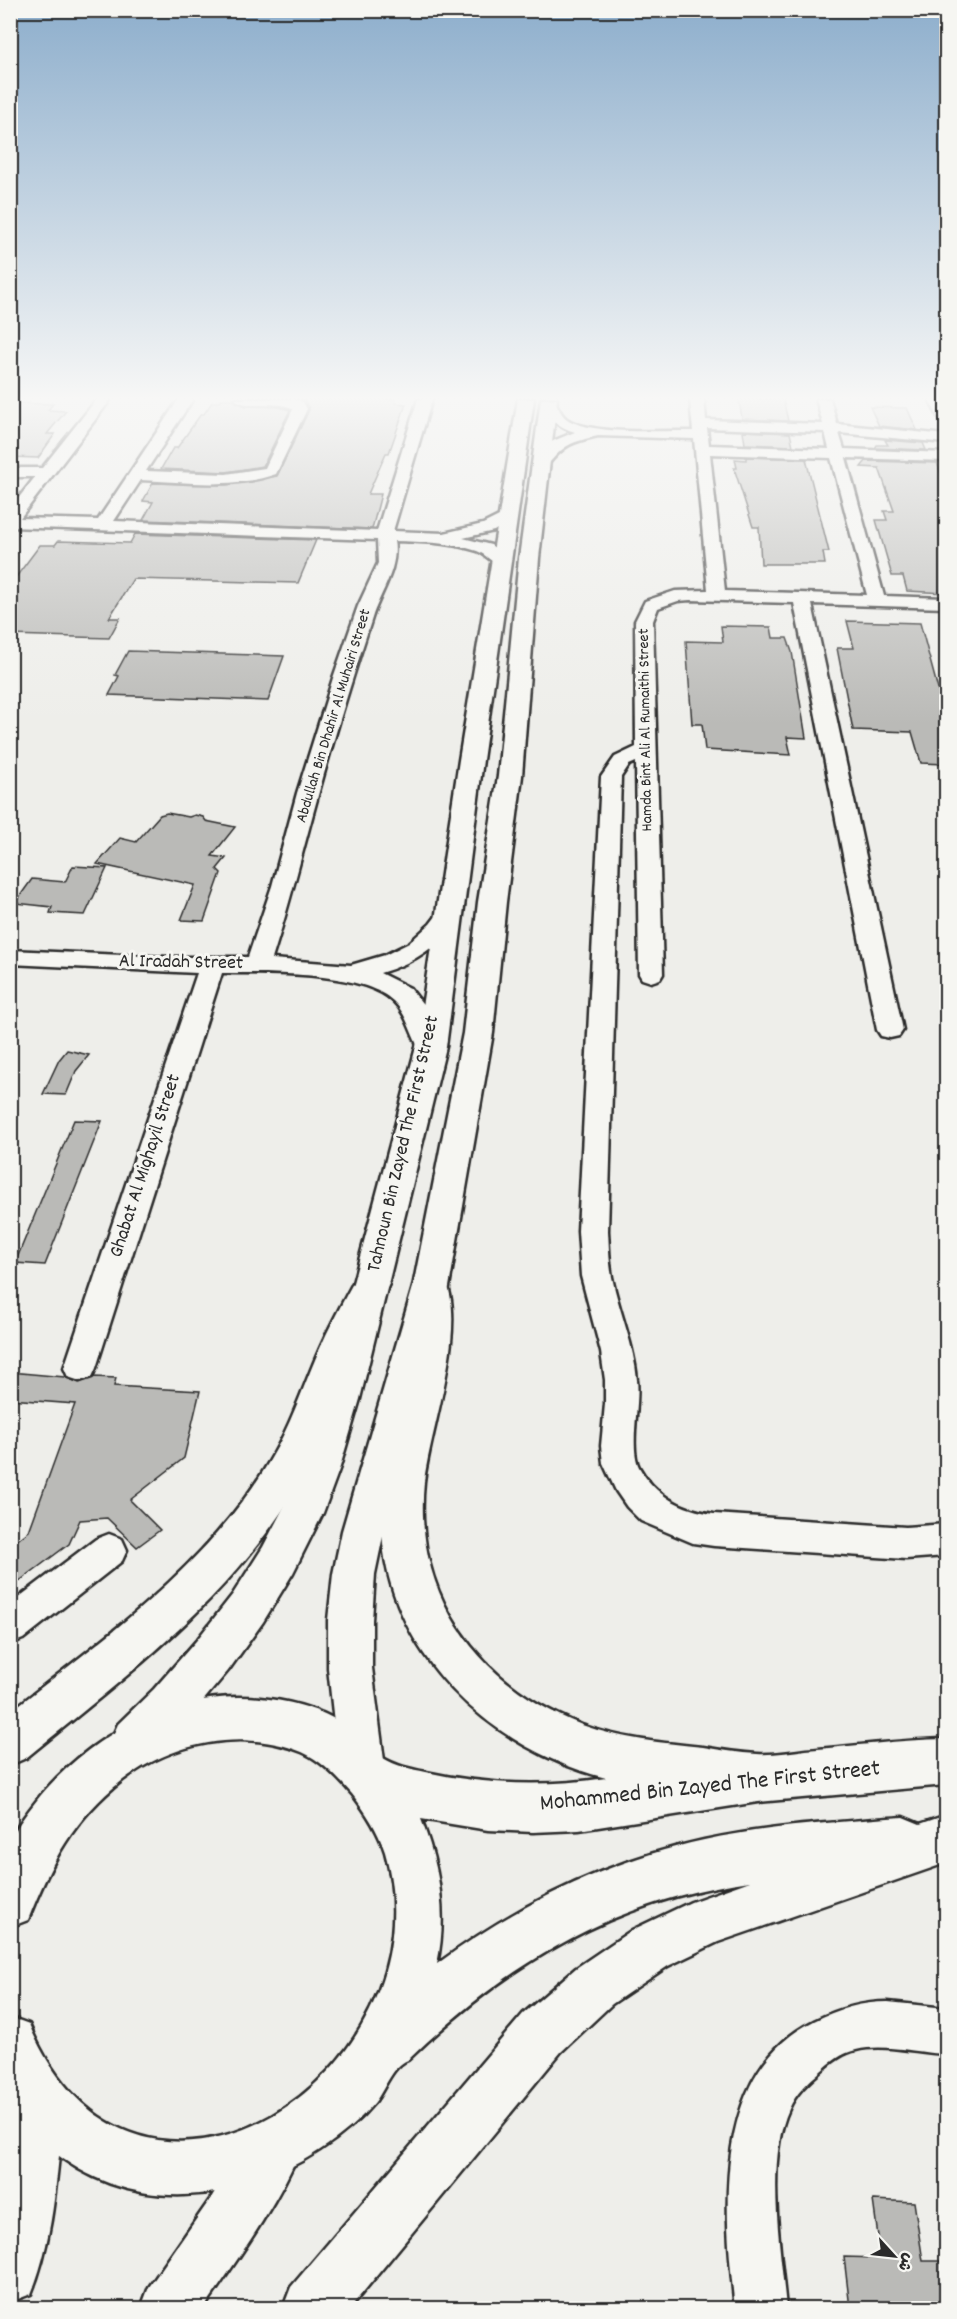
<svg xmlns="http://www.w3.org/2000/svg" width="957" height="2319" viewBox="0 0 957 2319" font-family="Dekko,'Playpen Sans Arabic',sans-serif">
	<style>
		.building { fill: #babab7; stroke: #2b2b2b; stroke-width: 1.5 }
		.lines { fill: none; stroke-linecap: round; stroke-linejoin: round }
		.minor-casing { stroke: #2b2b2b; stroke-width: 5 }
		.tertiary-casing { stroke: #2b2b2b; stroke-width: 5 }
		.secondary-casing { stroke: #2b2b2b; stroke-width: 5 }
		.minor { fill: #f6f6f2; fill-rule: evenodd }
		.tertiary { fill: #f6f6f2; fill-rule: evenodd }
		.secondary { fill: #f6f6f2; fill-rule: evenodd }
		.labels { text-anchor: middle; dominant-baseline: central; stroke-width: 6; stroke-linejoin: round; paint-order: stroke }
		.far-street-label { font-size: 16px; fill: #2b2b2b; stroke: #f6f6f2 }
		.street-label { font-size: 20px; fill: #2b2b2b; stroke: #f6f6f2 }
		.near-street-label { font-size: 24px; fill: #2b2b2b; stroke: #f6f6f2 }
	</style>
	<rect width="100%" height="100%" fill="#eeeeea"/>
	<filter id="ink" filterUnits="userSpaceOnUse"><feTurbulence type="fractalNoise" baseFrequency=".0167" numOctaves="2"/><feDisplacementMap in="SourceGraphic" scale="12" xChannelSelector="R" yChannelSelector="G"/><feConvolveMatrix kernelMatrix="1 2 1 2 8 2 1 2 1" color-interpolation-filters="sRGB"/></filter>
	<g filter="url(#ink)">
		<path class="building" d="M221,399H233L246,406L278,407L290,410L263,466L226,472L161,469L173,448H177L201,414H204L212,402H220Z
			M301,399H396L395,403L406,404L389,453H386L368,494H381L372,529L143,520L153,502L143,501L153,483L226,485L277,476L309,410L305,401Z
			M739,399H783L788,421L742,419Z
			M10,403L53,404L48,410L66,411L47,434H55L38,458L10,457Z
			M870,407L907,408L917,430L879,426Z
			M743,431L790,433L793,446L745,444Z
			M885,440L923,443L926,450L875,448L877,445H888Z
			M746,457L806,459L829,552H823L825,564H761L759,527H753L734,468H737L735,459L746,460Z
			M866,461L937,463L946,487V593L907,591L903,576H892L876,520H887L884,511H894L879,468L861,467Z
			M135,534L316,540L298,583L133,579L109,618H120L109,638L10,635V585L40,545H55L58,541L130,543Z
			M847,621L920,623L946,719V764L921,763L912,732L853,730L837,648H854Z
			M721,626L771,627L773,638H787L792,652L806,738L787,737L791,755L705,750L702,724H692L686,641L723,642Z
			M128,651L284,656L268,701L109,695L119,676L115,675Z
			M167,813L189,817L195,815L203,817L206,821L235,827L212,856L226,858L217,869L221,873L204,921L181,920L195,885L97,864L120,838L136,842L160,815Z
			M73,866L107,868L85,915L50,913L52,907L15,903L32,879L65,882Z
			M67,1050L89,1055L76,1071L66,1095L43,1094L59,1060Z
			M74,1120L102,1121L45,1265L15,1263Z
			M10,1372L65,1377L79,1383L94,1377L116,1378L114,1386L200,1391L184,1458L130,1500L160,1530L137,1547L107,1518L80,1520L69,1544L10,1588V1546L29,1531L75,1404L10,1399Z
			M873,2200L914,2202L923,2261H946V2308H850L844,2257L881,2258Z"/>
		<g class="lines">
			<g class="minor-casing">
				<path id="minor" d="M97,399H111L20,518L98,520L179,399H193L146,471L226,474L265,468L293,409C277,399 246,410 235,399H294L303,402L307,409L276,474C233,489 185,482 141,480L114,521L377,531L418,399H432L393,531L444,533L483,524L507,512L515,517L494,531L463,538L491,545L509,560L501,565C491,563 486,554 477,551C450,542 422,542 394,541C399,568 380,593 372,618C353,676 335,734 319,792C303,849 290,903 272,959L351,965L385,955L409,943L430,924L440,911L448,909L456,911L460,916C439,946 415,963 380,973L410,988L434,1018L444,1047L440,1053L431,1056L422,1053C410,1035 409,1016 393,1001C362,971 264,973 222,973L96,1368L92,1377L80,1381L68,1377L64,1368L197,973L10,964V950L168,957H248L272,886L297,793L333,678L358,606L378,563L377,540L10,527V509L35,477H10V468H42Z
					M544,399H554C558,406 560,414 567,419C593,436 661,430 693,431L690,399H704L706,420L823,424L816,399H830L837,424L946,435V443L839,433L844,449L946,453V461L846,458L884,596L946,598V608L812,604L903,1030L899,1036L890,1038L881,1036L877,1030L794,603L690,600L678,601L658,608L653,621L663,974L660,979L651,982L642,979L639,974L636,762L629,765L621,777L608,1231C609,1246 609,1262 612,1277C619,1312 634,1344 637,1380C640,1404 629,1447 639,1467C655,1496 682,1510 714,1514L906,1527L946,1524V1556L906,1559L714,1546L693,1543L641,1521L627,1507L616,1491L603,1463L601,1446L605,1404V1380L601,1352L581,1276L578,1231L601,777L615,757L636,747L635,621L645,601L675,591L708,590L694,439L598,436C572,442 564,444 547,466H537L535,463L553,441L575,432C560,428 542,416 544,399ZM707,428L825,432L829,449L709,445ZM710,454L831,458L867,595L725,591Z
					M929,399H943L946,407V417H938Z
					M109,1534L122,1539L127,1550L122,1561L23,1639L10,1644V1604L96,1539Z
					M888,2002L946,2008V2054C917,2053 885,2043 856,2050C842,2053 831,2062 821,2071C808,2082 796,2093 789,2109C765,2160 781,2253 786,2308H735C724,2213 711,2072 814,2021C838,2009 861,2002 888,2002Z"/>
			</g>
			<g class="tertiary-casing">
				<path id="tertiary" d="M518,399H534L483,760L446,1047L360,1399L340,1467L323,1513L293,1573L263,1622L228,1671L186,1721L150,1756L134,1763L118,1756L111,1740L118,1724L154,1689L196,1641L233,1594L263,1547L284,1507L300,1467L322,1399L416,1047L459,760Z
					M541,399H557L539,558L522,776L506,902L493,1033L449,1287L384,1531L375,1574L372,1620V1668L385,1768L379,1785L362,1791L345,1785L339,1768L328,1668V1620L333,1574L342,1531L413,1287L463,1033L478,902L498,776L519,558Z
					M38,2071L57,2079L65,2098C57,2163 56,2233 31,2294L10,2302V2100L19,2079Z
					M273,2120L293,2128L301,2148C277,2205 239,2257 204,2308H141L149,2287L211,2198L253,2128Z"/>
			</g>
			<g class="secondary-casing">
				<path id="secondary" d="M371,1270L384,1274L389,1284C377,1307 365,1329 355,1353C337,1398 322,1445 297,1487C231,1599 125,1677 26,1758L10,1765V1712C104,1638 209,1565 270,1460C290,1427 302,1390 317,1355C329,1327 343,1301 358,1274Z
					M431,1273L444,1277C469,1324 430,1430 424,1482C413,1596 478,1684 582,1725C620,1739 663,1743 703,1747C720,1750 739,1753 757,1754C773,1755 790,1752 806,1750C853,1746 900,1740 946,1739V1785L758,1802L579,1830L533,1832L488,1830L421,1819C439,1865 448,1914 437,1964C517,1905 607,1861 704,1840C769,1826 837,1822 903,1817L920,1824L946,1815V1863L718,1942L668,1966L612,2004L561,2052L350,2308H283L291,2287L523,2014L576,1968L632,1930L691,1902L750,1881C612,1901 507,1964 408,2060C392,2066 385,2089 375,2102C360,2120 340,2137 320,2150C236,2205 130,2216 49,2148C39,2139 14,2117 10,2103C9,2097 10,2087 10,2081C10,2059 10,2038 10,2017L29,2024C134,2277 448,2076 385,1852C378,1830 366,1812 352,1794C339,1779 321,1760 302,1752C243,1728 172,1742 123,1780C73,1819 51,1862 28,1920L10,1927C10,1909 7,1854 11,1841C16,1825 31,1808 41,1795C97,1729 181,1687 269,1699C295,1702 328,1712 349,1728C361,1737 372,1750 383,1758C396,1766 411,1769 426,1772C485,1785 546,1787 606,1778C491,1750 386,1652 382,1528C380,1477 397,1429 407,1380C410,1362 413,1344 414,1326C415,1309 410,1292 418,1277Z"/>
			</g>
			<use href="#minor" class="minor"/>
			<use href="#tertiary" class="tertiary"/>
			<use href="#secondary" class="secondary"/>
		</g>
	</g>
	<linearGradient id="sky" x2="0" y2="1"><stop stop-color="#8daecc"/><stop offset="0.55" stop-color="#f7f7f6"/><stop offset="1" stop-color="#f7f7f6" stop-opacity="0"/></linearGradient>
	<rect width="957" height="724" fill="url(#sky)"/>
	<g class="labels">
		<g class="far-street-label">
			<text transform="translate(334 716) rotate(-73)">Abdullah Bin Dhahir Al Muhairi Street</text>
			<text transform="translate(646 730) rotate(-91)">Hamda Bint Ali Al Rumaithi Street</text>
		</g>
		<g class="street-label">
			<text transform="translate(181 963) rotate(1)">Al Iradah Street</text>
			<text transform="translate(404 1144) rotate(-77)">Tahnoun Bin Zayed The First Street</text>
			<text transform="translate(146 1166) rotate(-72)">Ghabat Al Mighayil Street</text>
		</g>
		<g class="near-street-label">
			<text transform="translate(710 1787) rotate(-6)">Mohammed Bin Zayed The First Street</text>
		</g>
	</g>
	<rect width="957" height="2319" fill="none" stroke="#f6f6f2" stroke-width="36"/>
	<rect x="18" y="18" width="921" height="2283" fill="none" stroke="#2b2b2b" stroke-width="2" filter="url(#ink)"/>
	<g transform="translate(894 2256) rotate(117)" stroke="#f6f6f2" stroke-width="4.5" paint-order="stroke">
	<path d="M0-4.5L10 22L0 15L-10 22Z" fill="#2b2b2b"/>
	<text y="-9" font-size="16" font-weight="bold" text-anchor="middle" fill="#2b2b2b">ش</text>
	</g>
</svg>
